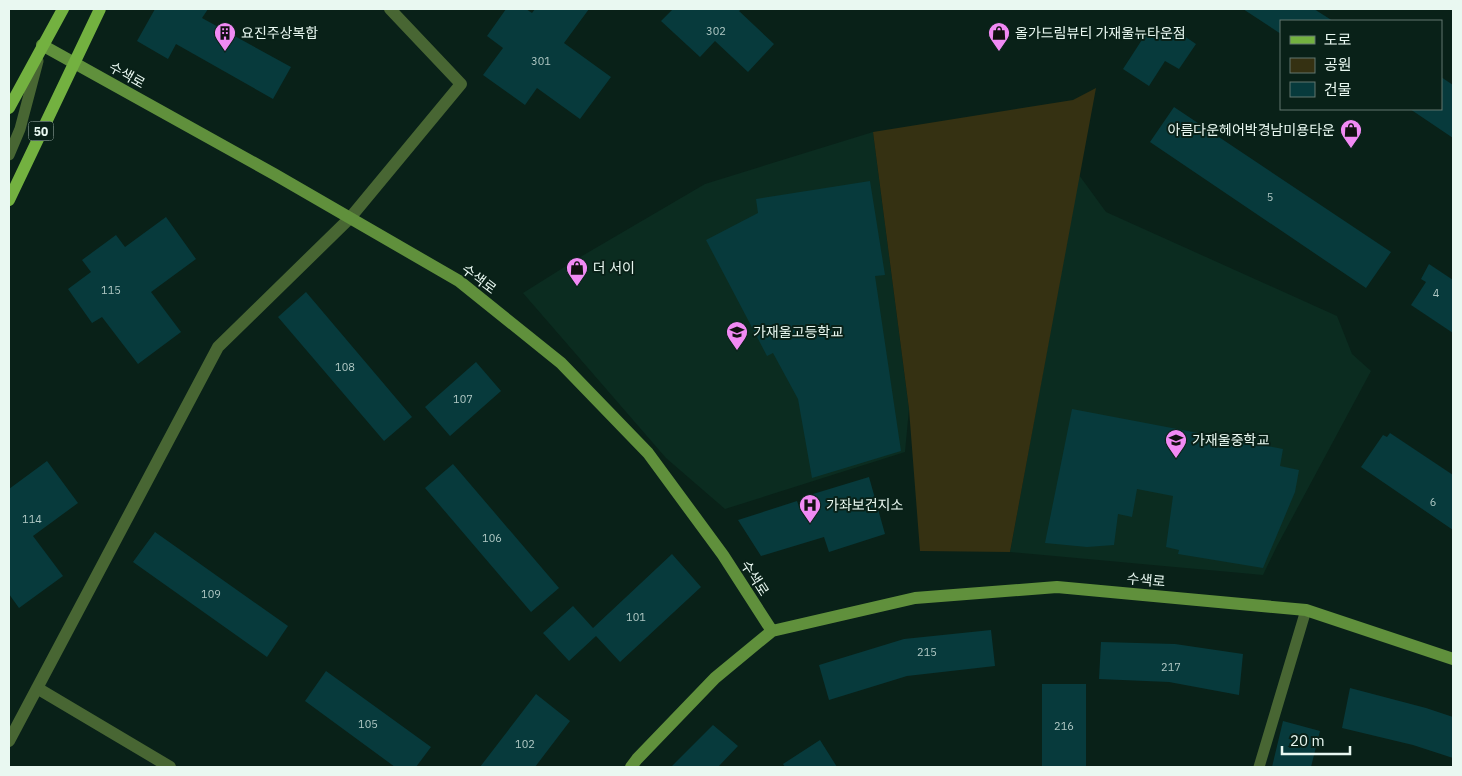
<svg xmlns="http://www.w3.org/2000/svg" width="1462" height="776" viewBox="0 0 1462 776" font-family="'IBM Plex Sans','Noto Sans KR',sans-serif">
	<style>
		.built { fill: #0b2c20 }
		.green { fill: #353112 }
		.building { fill: #073a3c }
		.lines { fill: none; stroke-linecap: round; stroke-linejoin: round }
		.lane { stroke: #486633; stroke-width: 11 }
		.street { stroke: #486633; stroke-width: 12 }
		.secondary { stroke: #60903c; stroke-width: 12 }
		.primary { stroke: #73b140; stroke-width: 12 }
		.labels { text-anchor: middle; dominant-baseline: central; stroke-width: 4; stroke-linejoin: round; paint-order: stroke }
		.number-label { font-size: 11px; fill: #b0c8c4 }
		.shield { fill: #092118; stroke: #a6b8b0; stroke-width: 1 }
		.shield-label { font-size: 12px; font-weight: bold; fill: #e9f8f1 }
		.poi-label { font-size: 14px; fill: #e9f8f1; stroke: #092118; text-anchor: start }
		.street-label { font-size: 14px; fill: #e9f8f1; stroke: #092118 }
	</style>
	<rect width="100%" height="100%" fill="#092118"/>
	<path class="built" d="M873,132L909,409L905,452L725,509L666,458L523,293L582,256L705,184Z
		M1079,175L1106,212L1337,316L1352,354L1371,371L1277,546L1263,575L1010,552Z"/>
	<path class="green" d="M1096,88L1010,552L920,551L909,409L873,132L1073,100Z"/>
	<path class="building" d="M155,9H208L202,18L291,67L273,99L176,44L168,59L137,41Z
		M506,9H526L532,13L535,9H589L564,43L611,77L580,119L537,88L525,105L483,75L503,48L487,36Z
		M673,9H742L739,11L774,44L748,72L715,41L700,57L661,21Z
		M1243,9H1314L1333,21H1281V34Z
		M1168,25L1196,44L1179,69L1165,61L1149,86L1123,69L1149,29L1160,37Z
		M1441,77L1453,85V138L1410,109H1441Z
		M1174,107L1391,252L1366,288L1150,142Z
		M870,181L885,275L875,276L901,451L812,478L798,399L773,353L767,356L706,240L758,213L756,199Z
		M166,217L196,259L151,292L181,332L138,364L102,317L92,323L68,289L91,272L82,260L116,235L125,247Z
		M1429,264L1453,280V333L1411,305L1426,282L1421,279Z
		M306,292L412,417L384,441L278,317Z
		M476,362L501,391L450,436L425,407Z
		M1072,409L1283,449L1280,466L1299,470L1295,492L1263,568L1178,554L1179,550L1166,547L1173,496L1137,489L1132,517L1118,514L1114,545L1087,547L1045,543Z
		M1390,433L1453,475V530L1361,467L1383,435L1387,437Z
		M47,461L78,503L33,536L63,576L19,608L9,594V489Z
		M453,464L559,588L531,612L425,488Z
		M869,477L885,534L829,552L824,537L761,556L738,520L797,501L801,512L816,506L813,494Z
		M155,532L288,626L267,657L133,562Z
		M672,554L701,587L620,662L596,636L569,661L543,633L573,606L593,628Z
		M991,630L995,666L907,676L829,700L819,665L904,639Z
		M1101,642L1175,644L1243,654L1239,695L1169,682L1099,679Z
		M326,671L431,747L416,767H395L305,701Z
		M1042,684H1086V767H1042Z
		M1350,688L1426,708L1453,717V758L1413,745L1342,728Z
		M536,694L570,721L535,767H480Z
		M1283,721L1320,731L1311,767H1272Z
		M713,725L738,746L718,767H671Z
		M820,740L837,767H785L783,764Z"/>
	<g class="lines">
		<path class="lane" d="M9,155L20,129L38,61
			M1259,767L1306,610"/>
		<path class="street" d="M37,688L170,767
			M9,741L218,347L350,218L461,84L390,9"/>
		<path class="secondary" d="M42,45L274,174L459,281L561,363L648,453L723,555L772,631
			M631,767L637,759L715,678L772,631L915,598L1057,587L1306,610L1453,659"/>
		<path class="primary" d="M9,108L63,9
			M9,200L100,9"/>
	</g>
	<defs>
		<g id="building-pin" transform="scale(1.125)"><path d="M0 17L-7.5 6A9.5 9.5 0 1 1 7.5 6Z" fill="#f18af4" stroke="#092118"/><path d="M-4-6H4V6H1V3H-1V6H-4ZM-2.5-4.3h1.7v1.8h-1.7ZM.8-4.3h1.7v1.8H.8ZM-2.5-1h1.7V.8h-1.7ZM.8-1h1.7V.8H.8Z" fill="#111"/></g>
		<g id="shop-pin" transform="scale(1.125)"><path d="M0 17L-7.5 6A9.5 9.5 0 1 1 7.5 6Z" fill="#f18af4" stroke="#092118"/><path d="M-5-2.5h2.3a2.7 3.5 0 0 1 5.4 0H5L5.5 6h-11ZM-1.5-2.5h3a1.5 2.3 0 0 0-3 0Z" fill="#111"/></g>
		<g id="school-pin" transform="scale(1.125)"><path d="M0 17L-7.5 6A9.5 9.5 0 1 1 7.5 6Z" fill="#f18af4" stroke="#092118"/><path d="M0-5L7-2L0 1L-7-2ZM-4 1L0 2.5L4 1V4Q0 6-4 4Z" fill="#111"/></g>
		<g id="hospital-pin" transform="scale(1.125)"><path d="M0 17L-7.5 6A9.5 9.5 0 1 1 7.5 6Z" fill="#f18af4" stroke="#092118"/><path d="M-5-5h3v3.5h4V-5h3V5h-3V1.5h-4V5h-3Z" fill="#111"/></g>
	</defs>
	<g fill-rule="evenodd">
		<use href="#building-pin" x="225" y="33"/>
		<use href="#shop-pin" x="999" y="33"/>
		<use href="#shop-pin" x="1351" y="130"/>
		<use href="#shop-pin" x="577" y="268"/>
		<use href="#school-pin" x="737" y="332"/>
		<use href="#school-pin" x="1176" y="440"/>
		<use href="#hospital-pin" x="810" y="505"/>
	</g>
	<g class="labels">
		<g class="number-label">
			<text x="716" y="31">302</text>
			<text x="541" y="61">301</text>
			<text x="1270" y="197">5</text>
			<text x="111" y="290">115</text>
			<text x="1436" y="293">4</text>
			<text x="345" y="367">108</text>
			<text x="463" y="399">107</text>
			<text x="1433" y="502">6</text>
			<text x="32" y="519">114</text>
			<text x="492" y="538">106</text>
			<text x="211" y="594">109</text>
			<text x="636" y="617">101</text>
			<text x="927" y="652">215</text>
			<text x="1171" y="667">217</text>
			<text x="368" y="724">105</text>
			<text x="1064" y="726">216</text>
			<text x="525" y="744">102</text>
		</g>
		<rect class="shield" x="28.5" y="121.5" width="25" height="19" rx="4"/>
		<g class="shield-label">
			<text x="41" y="131">50</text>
		</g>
		<g class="poi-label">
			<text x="241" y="33">요진주상복합</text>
			<text x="1015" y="33">올가드림뷰티 가재울뉴타운점</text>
			<text x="1335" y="130" text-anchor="end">아름다운헤어박경남미용타운</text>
			<text x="593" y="268">더 서이</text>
			<text x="753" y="332">가재울고등학교</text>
			<text x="1192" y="440">가재울중학교</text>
			<text x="826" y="505">가좌보건지소</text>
		</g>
		<g class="street-label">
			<text transform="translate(127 75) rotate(29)">수색로</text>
			<text transform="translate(479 279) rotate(37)">수색로</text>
			<text transform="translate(755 578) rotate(57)">수색로</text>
			<text transform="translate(1146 580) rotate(5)">수색로</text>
		</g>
	</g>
	<rect width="1462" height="776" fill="none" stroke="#e9f8f1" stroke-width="20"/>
	<rect x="1280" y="20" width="162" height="90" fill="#092118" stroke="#63776f"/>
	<rect x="1290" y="36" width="25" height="8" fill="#73b140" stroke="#63776f"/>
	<text x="1324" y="45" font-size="15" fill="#e9f8f1">도로</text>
	<rect x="1290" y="58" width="25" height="15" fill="#353112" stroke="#63776f"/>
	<text x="1324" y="70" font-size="15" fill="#e9f8f1">공원</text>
	<rect x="1290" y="82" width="25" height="15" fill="#073a3c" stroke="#63776f"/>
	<text x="1324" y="95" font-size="15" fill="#e9f8f1">건물</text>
	<path d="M1282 746v8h68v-8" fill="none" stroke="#e9f8f1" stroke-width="2.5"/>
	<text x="1290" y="746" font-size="15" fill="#e9f8f1" stroke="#092118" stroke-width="4" paint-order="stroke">20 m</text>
</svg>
